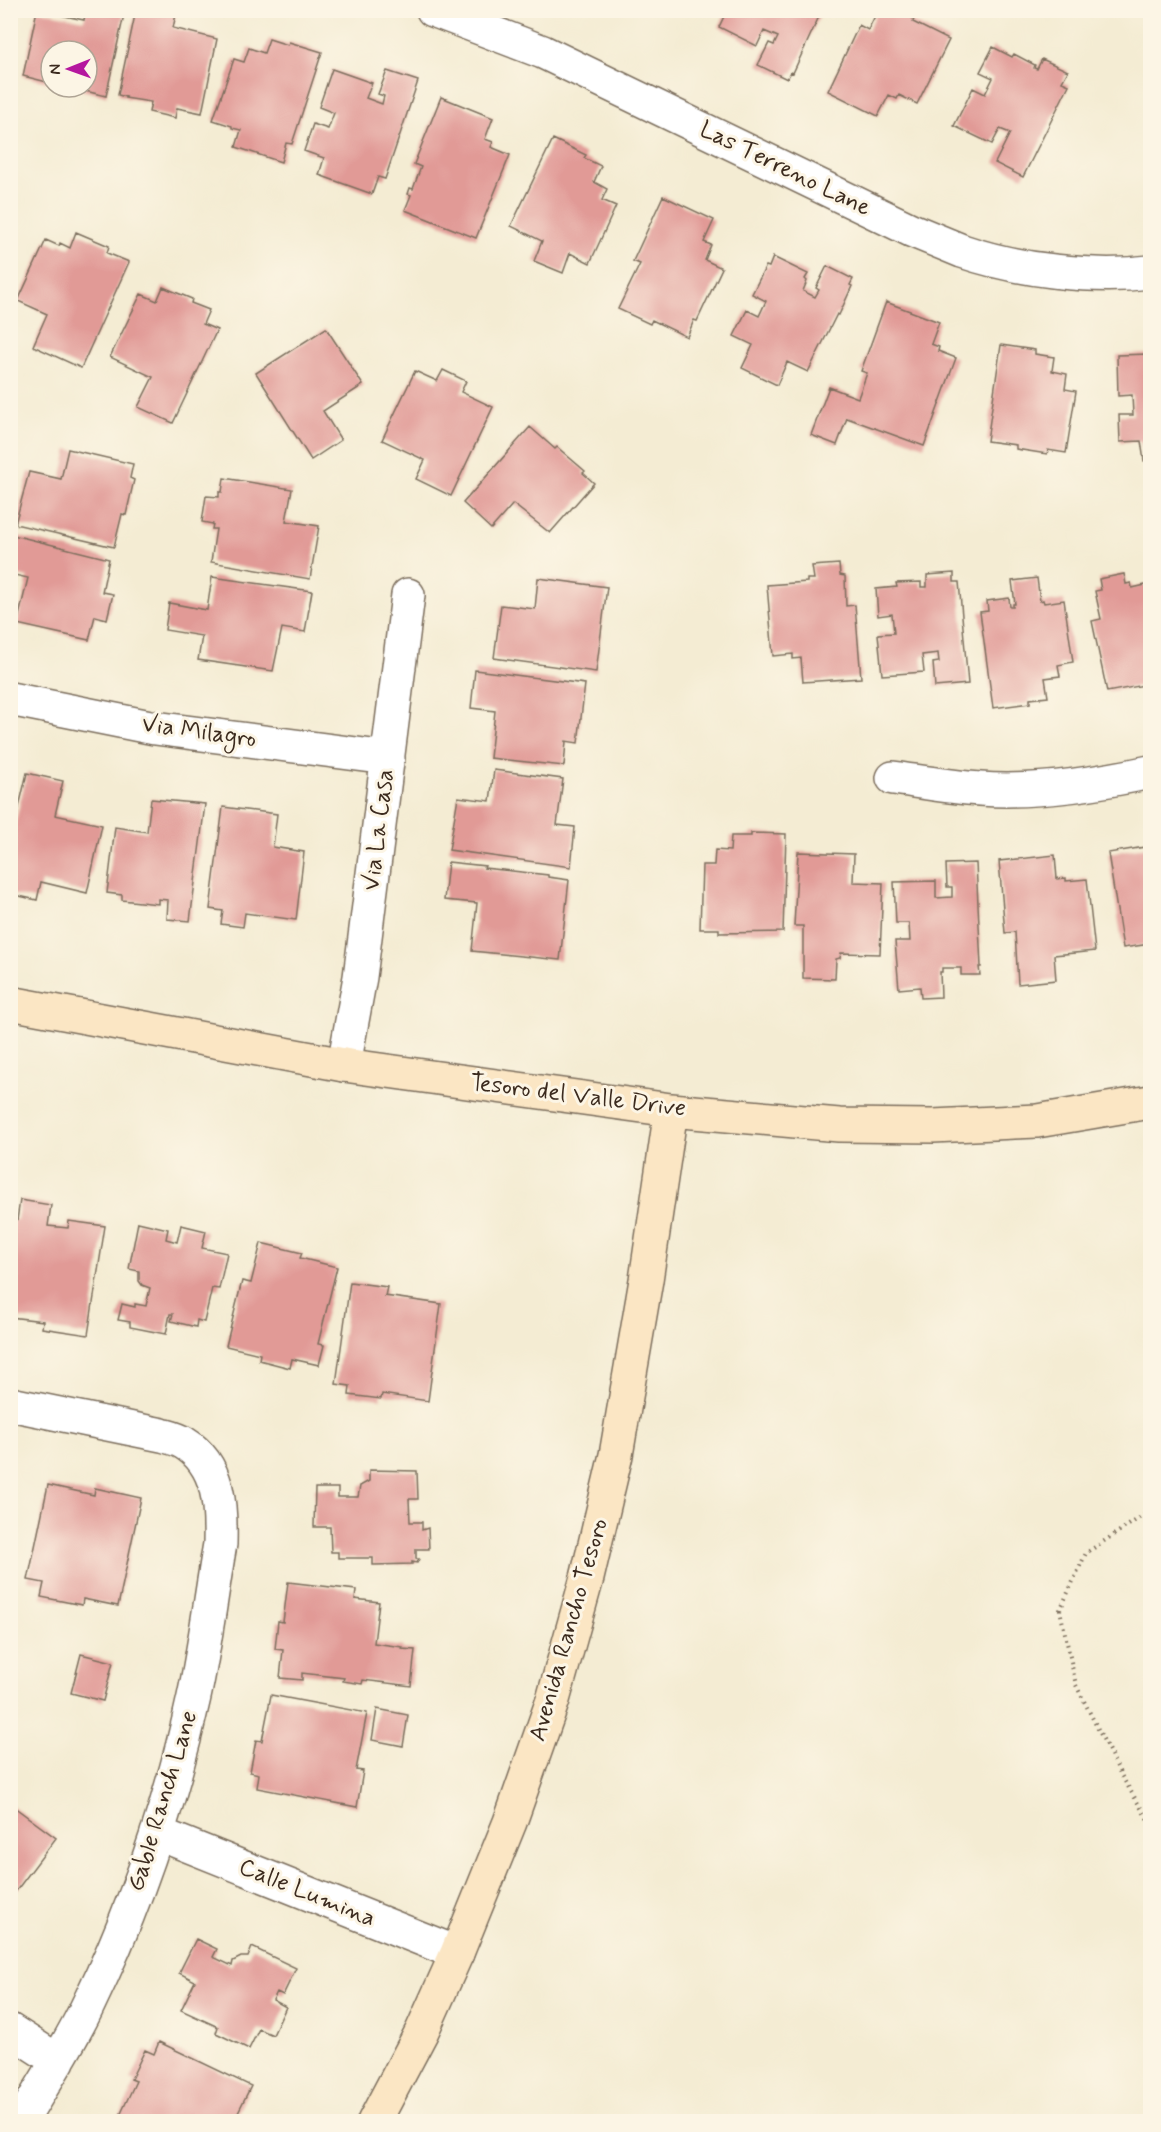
<svg xmlns="http://www.w3.org/2000/svg" width="1161" height="2132" viewBox="0 0 1161 2132" font-family="Mynerve,sans-serif">
	<style>
		.building { fill: #e19a96 }
		.lines { fill: none; stroke-linecap: round; stroke-linejoin: round }
		.street-casing { stroke: #7c6e5d; stroke-width: 36 }
		.secondary-casing { stroke: #7c6e5d; stroke-width: 36 }
		.path { stroke: #7c6e5d; stroke-width: 4; stroke-dasharray: 1.5 4.5; stroke-linecap: butt }
		.street { stroke: #fff; stroke-width: 33 }
		.secondary { stroke: #fbe6c4; stroke-width: 33 }
		.labels { text-anchor: middle; dominant-baseline: central; stroke-width: 6; stroke-linejoin: round; paint-order: stroke }
		.street-label { font-size: 24px; fill: #3b2a1e; stroke: #fcf5e5 }
	</style>
	<rect width="100%" height="100%" fill="#fcf5e5"/>
	<filter id="ink" filterUnits="userSpaceOnUse"><feTurbulence type="fractalNoise" baseFrequency=".0167" numOctaves="2"/><feDisplacementMap in="SourceGraphic" scale="12" xChannelSelector="R" yChannelSelector="G"/><feConvolveMatrix kernelMatrix="1 2 1 2 8 2 1 2 1" color-interpolation-filters="sRGB"/></filter>
	<filter id="wash" filterUnits="userSpaceOnUse"><feTurbulence type="fractalNoise" baseFrequency=".008" numOctaves="4" result="noise"/><feDisplacementMap in="SourceGraphic" scale="24" xChannelSelector="R" yChannelSelector="G"/><feGaussianBlur stdDeviation="1.35" result="paint"/><feColorMatrix in="noise" values="0 0 0 0 0 0 0 0 0 0 0 0 0 0 0 0 0 1.4 0 .05"/><feComposite in="paint" operator="in"/></filter>
	<g filter="url(#wash)">
		<rect width="100%" height="100%" fill="#f4ecd3"/>
		<g id="blocks">
			<path class="building" d="M37,10L84,20L86,10H125L106,96L73,88L87,87V51H51V83L23,76Z
				M136,10H177L173,28L217,39L202,113L177,108L175,118L149,112L151,102L125,98L126,97L118,95Z
				M727,10H822L793,73L791,72L787,79L758,65L769,43L774,45L778,37L764,31L757,46L719,27Z
				M878,10H914L910,17L914,19L913,22L949,40L917,104L899,95L897,99L889,95L878,116L828,91L859,25L868,30Z
				M269,39L288,45L289,42L322,52L292,144L286,143L281,162L236,147L241,130L232,128V126L213,120L234,59L244,62L249,48L264,53Z
				M993,47L1012,57L1014,54L1035,65L1034,68L1037,69L1042,59L1068,71L1062,82L1069,85L1023,177L995,163L1010,133L1000,129L992,144L954,126L973,88L985,94L993,78L980,72Z
				M332,69L372,83L366,98L382,104L384,96L378,94L387,71L418,81L385,179L378,177L372,194L319,175L324,158L304,151L313,124L328,129L334,113L319,107Z
				M441,97L493,118L485,139L493,142L491,147L510,155L476,238L405,210L411,195L408,194L410,188L413,189L421,167L414,164Z
				M553,139L586,155L584,158L601,166L594,182L607,189L602,200L616,206L590,263L570,253L563,273L534,261L542,241L511,226Z
				M663,196L714,220L704,242L711,245L705,260L722,268L697,321L694,320L687,337L652,320L650,324L618,309L640,264L633,261Z
				M76,232L109,246L107,253L129,262L81,368L33,346L47,314L18,301L46,240L59,246L60,243L70,248Z
				M773,257L808,274L805,279L807,281L803,291L815,297L819,290L816,288L827,266L853,279L850,285L852,286L839,315L837,314L808,372L787,362L777,385L742,368L753,345L734,336L747,310L759,316L766,301L752,294L766,266L769,267Z
				M163,287L192,299L191,303L209,310L203,324L217,330L173,423L138,407L153,377L110,357L141,294L157,301Z
				M886,302L939,322L931,344L939,347L938,351L956,358L924,446L847,418L837,445L811,435L829,387L858,398L867,373L861,371Z
				M326,328L363,385L323,411L341,440L311,460L256,373Z
				M1001,345L1035,350V354L1054,357L1052,371L1067,374L1065,389L1076,391L1066,453L1048,450L1047,454L1016,449V445L987,441Z
				M1150,354V460L1144,461L1141,441L1120,442L1119,415H1133L1132,395L1118,396L1117,355Z
				M443,370L466,381L461,392L493,407L451,496L416,479L425,460L382,440L415,371L437,381Z
				M530,427L555,449L557,447L585,471L583,473L594,483L550,533L513,504L491,529L463,503Z
				M68,449L133,464L130,478L134,480L126,515L122,514L114,547L15,524L29,472L61,479Z
				M224,478L292,489L286,521L319,526L310,579L211,562L216,529H212L213,524L202,522L206,496L219,497V492H222Z
				M13,535L109,559L102,592L113,594L107,619L95,616L89,640L17,624L28,578L10,574V545Z
				M839,564L840,575L845,576L846,606L855,605L861,678L803,682L801,658L793,659V654L773,656L767,585L807,582V579H814L812,566Z
				M954,573V582H959L968,684L935,687L933,663L939,662L938,653L922,655L924,672L882,675L878,634L894,633L892,614L878,616L876,589L897,587L896,583L921,582V587H927V575Z
				M1124,574L1126,584L1131,583L1132,588L1150,584V684L1107,692L1092,621L1101,619L1095,591L1101,590L1099,579Z
				M212,577L312,591L305,632L282,628L273,671L198,660L202,636L165,630L169,603L207,610Z
				M538,578L607,587L596,672L494,658L501,605L535,609Z
				M1037,578L1040,601L1043,600L1044,603L1064,600L1073,662L1058,665L1060,676L1045,678L1048,697L1030,699V703L993,708L980,612L988,611L987,601L1009,598L1010,607H1013V604H1015L1012,581Z
				M475,670L585,684L578,743L566,741L564,766L490,758L495,711L471,708Z
				M494,770L563,779L557,825L575,827L571,867L449,850L458,797L490,801Z
				M27,773L63,781L55,815L102,825L87,893L41,882L37,900L10,894V845Z
				M151,799L205,804L190,921L167,919L168,900L158,899V904L122,900V895L107,893L115,827L147,832Z
				M223,807L277,814L273,847L304,852L296,920L245,913L243,927L221,924L223,911L210,909Z
				M751,833L786,834L783,932L719,933V929H700L702,865H714L715,850L730,851L731,836H751Z
				M1145,847V852L1150,851V944L1123,948L1108,853Z
				M798,852L854,854L853,882L883,883L880,954L841,953L840,958L836,959L835,979L803,978V926H794Z
				M1055,855L1057,879L1066,878V881L1087,879L1095,951L1054,955L1056,980L1018,984L1015,932L1005,933L999,861Z
				M448,862L485,866L484,868L548,875V877L569,880L560,960L472,951L477,903L444,900Z
				M976,863L981,967H979L980,975H961V968H942V972H940L941,997L921,998L920,987L899,989L895,941H910L909,923H896L894,882L936,881V898L952,897V887H947L946,864Z
				M20,1200L51,1205L48,1226L68,1228L69,1221L105,1226L88,1335L42,1328L43,1321L10,1317V1227L12,1219L17,1220Z
				M138,1222L168,1229L166,1239L177,1242L181,1225L206,1231L202,1248L227,1253L219,1289L212,1288L204,1322L197,1320L196,1327L171,1321L173,1314H170L166,1334L130,1327V1322L118,1320L122,1304L135,1307V1304L146,1306L150,1288L142,1285L139,1281V1271L129,1269Z
				M261,1243L302,1253L300,1258L337,1267L318,1344L324,1345L319,1365L292,1359L290,1368L259,1360L260,1354L226,1346L242,1281L251,1283Z
				M350,1282L387,1287L385,1296L441,1304L428,1401L382,1394L381,1399L349,1395L350,1386L336,1384Z
				M369,1470L417,1471L418,1499H409L410,1522H422V1530L428,1528L429,1549H416V1559H419L417,1563L412,1562V1564L373,1565V1558H338V1552H331L330,1527H314L315,1488H338V1497H358L360,1486L369,1481Z
				M48,1485L94,1495L95,1488L141,1498L118,1606L83,1599L82,1605L41,1597L44,1583L28,1580Z
				M288,1582L356,1590L355,1599L379,1602L374,1643L403,1647L402,1649L415,1650L411,1686L363,1680L362,1684L343,1681L344,1678L302,1673V1680L280,1678L283,1650L275,1649L278,1621L283,1622Z
				M81,1654L113,1662L103,1701L71,1693Z
				M271,1695L367,1713L356,1770L363,1771L357,1807L257,1788L259,1774L250,1772L256,1740L262,1741Z
				M377,1709L408,1715L403,1746L372,1740Z
				M10,1804L56,1838L10,1899Z
				M196,1939L217,1949L213,1957L232,1966L233,1961L241,1957H248L252,1947L296,1968L283,1995L277,1992L273,2000L286,2007L273,2035L259,2029L249,2049L216,2033L218,2027L181,2010L195,1981L179,1973Z
				M159,2042L251,2086L235,2118L228,2115L224,2122H117L136,2081L131,2079L145,2050L154,2054Z"/>
		</g>
	</g>
	<g filter="url(#ink)">
		<use href="#blocks" fill-opacity="0" stroke="#7c6e5d" stroke-width="1.5"/>
		<g class="lines">
			<g class="street-casing">
				<path id="street" d="M433,10L543,52L911,230C928,237 945,244 962,251C1018,270 1092,279 1150,272
					M10,699L155,728L388,758
					M893,778C922,782 951,787 980,789C1033,793 1099,783 1150,772
					M344,1065L360,977L408,595
					M10,1404L162,1435C169,1437 178,1439 184,1443C220,1465 221,1507 220,1544C211,1595 205,1647 194,1697C171,1802 136,1906 89,2003C70,2044 44,2082 21,2122
					M157,1833L457,1953
					M10,2030L58,2061"/>
			</g>
			<g class="secondary-casing">
				<path id="secondary" d="M10,1003L344,1065L671,1110L839,1125L933,1126L1037,1121L1150,1102
					M374,2122L422,2031L457,1953L510,1822L553,1700L587,1578L616,1455L646,1280L671,1110"/>
			</g>
			<path class="path" d="M1150,1511L1086,1553L1060,1610L1076,1685L1121,1775L1150,1823"/>
			<use href="#street" class="street"/>
			<use href="#secondary" class="secondary"/>
		</g>
	</g>
	<g class="labels">
		<g class="street-label">
			<text transform="translate(785 169) rotate(26)">Las Terreno Lane</text>
			<text transform="translate(199 732) rotate(8)">Via Milagro</text>
			<text transform="translate(379 830) rotate(-83)">Via La Casa</text>
			<text transform="translate(578 1096) rotate(7)">Tesoro del Valle Drive</text>
			<text transform="translate(569 1630) rotate(-74)">Avenida Rancho Tesoro</text>
			<text transform="translate(163 1801) rotate(-73)">Gable Ranch Lane</text>
			<text transform="translate(307 1893) rotate(22)">Calle Lumina</text>
		</g>
	</g>
	<rect width="1161" height="2132" fill="none" stroke="#fcf5e5" stroke-width="36"/>
	<g transform="translate(69 69) rotate(269)"><circle r="28" fill="#fcf5e5" stroke="#afa495" stroke-width="1.5"/>
	<path d="M0-4.5L10 22L0 15L-10 22Z" fill="#b5179e"/>
	<text y="-9" font-size="16" font-weight="bold" text-anchor="middle" fill="#3b2a1e">N</text>
	</g>
</svg>
